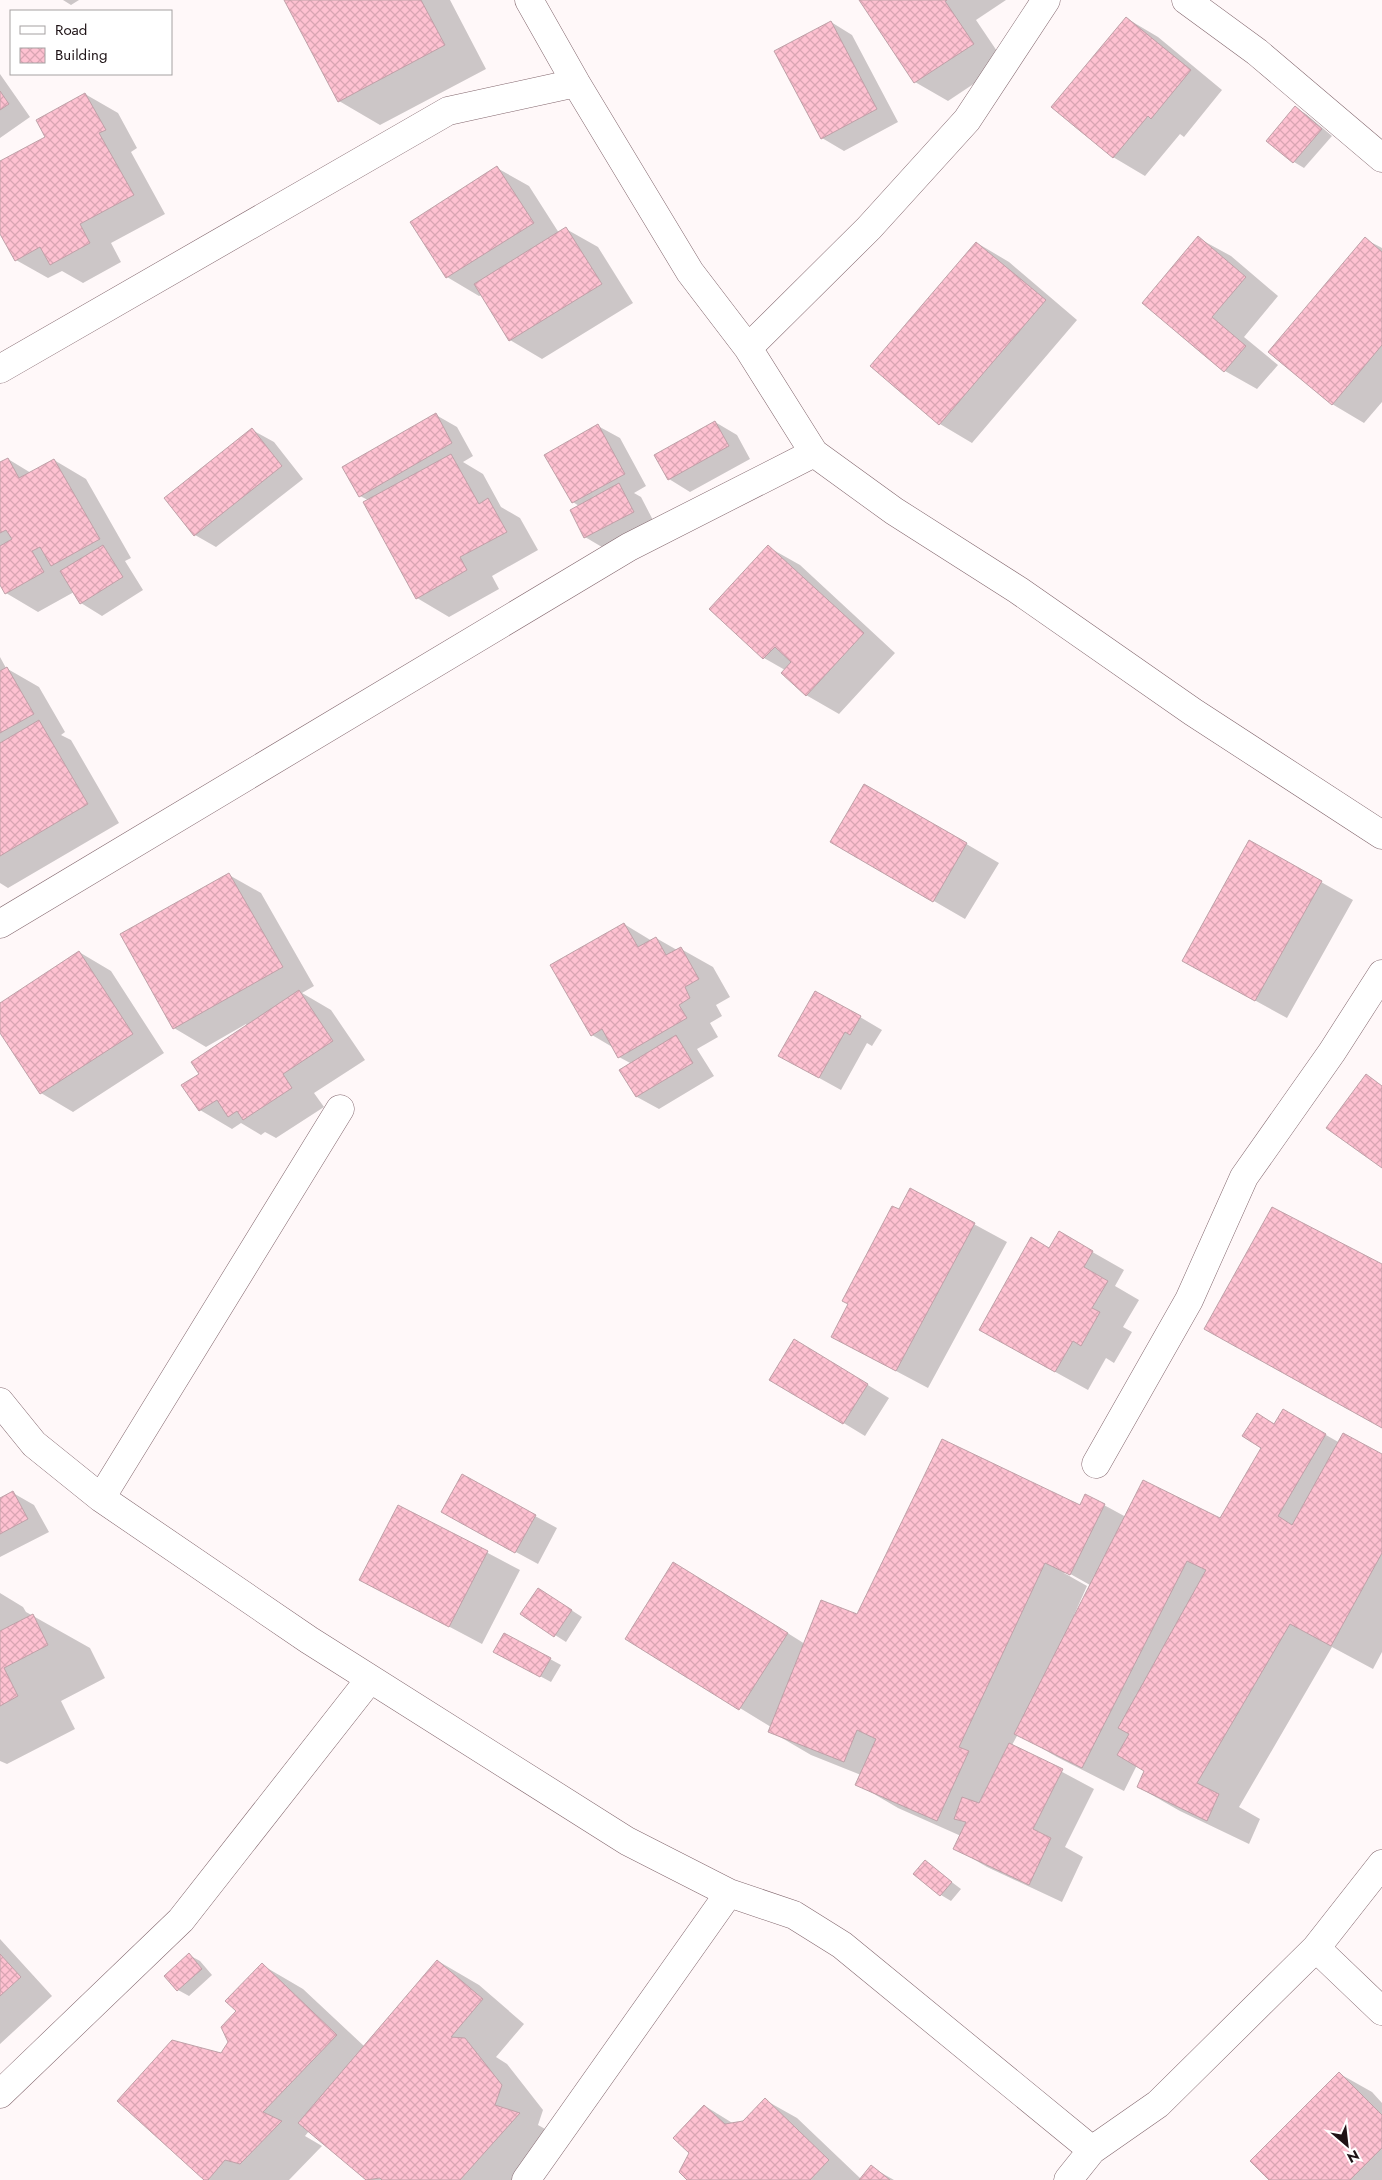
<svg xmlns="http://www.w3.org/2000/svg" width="1382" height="2180" viewBox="0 0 1382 2180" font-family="Jost,sans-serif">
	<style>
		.shadow { fill: #0003; fill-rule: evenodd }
		.building { fill: url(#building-cross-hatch); stroke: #bfa1a8 }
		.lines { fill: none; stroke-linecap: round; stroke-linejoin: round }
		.minor-casing { stroke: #82666d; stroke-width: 29 }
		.minor { stroke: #fff; stroke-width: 28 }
	</style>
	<defs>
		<pattern id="building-cross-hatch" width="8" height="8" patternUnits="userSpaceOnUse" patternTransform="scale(1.25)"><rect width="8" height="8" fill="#fec1d1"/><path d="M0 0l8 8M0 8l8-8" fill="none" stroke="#d9a5b3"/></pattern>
	</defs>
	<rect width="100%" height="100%" fill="#fff8f9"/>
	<path class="shadow" d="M63,0H79L71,5Z
		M285,0H450L486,69L380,125L339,101Z
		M860,0H1006L976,20L1005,63L948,101L915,82Z
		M1126,18L1158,37L1222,90L1184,137L1180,134L1145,176L1113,157Z
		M831,22L852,35L898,122L844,151L822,138Z
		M0,74L30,117L0,138Z
		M85,94L118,113L137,148L131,152L165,214L111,243L121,262L83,283L62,271L48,278L16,260L0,231V163L46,137Z
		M1295,108L1306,114L1332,136L1304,168L1294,162L1268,141Z
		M497,168L529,186L559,233L566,229L598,247L633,303L542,359L510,340L482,295L479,296L447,277L412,222Z
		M1198,238L1231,256L1278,296L1244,337L1278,365L1257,389L1225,371L1144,303Z
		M1365,239L1382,248V402L1364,423L1332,404Z
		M977,243L1009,262L1077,320L972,443L940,424Z
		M436,415L457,427L473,456L463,462L483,474L501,507L520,518L538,550L492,576L499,589L449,617L417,598L368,500L360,496Z
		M715,422L737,435L750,459L690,492L669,479Z
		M598,426L620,438L646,486L634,493L641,497L655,524L607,550L585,537L579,506L573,502Z
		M252,430L274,442L303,479L216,547L195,535Z
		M8,459L31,473L54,460L86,479L131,558L125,561L143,590L102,616L81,603L74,592L38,612L6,593L0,583V464Z
		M768,547L800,565L895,653L839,714L806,695L785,670L764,658L711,609Z
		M0,657L6,668L39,687L65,732L61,735L71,740L119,823L8,888L0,883Z
		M865,785L999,863L965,919L832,842Z
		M229,875L261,893L314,986L302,993L331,1010L365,1060L314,1093L324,1107L276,1138L265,1132L261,1135L241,1123L232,1129L200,1110L201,1074L247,1026L246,1024L206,1047L174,1028Z
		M1321,882L1353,900L1287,1018L1216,979Z
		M624,924L652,941L656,938L677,950L681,949L713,967L730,997L716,1005L722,1016L710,1023L718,1037L697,1049L714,1076L659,1109L637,1097L621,1071L632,1064L619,1057L614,1048L592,1035Z
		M79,952L111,971L164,1053L73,1112L41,1093L0,1031V1004Z
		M860,1017L882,1030L872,1046L867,1043L841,1090L801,1068Z
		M911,1190L1007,1242L928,1388L832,1337Z
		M1059,1233L1124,1270L1115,1286L1139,1300L1123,1327L1132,1332L1114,1363L1106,1358L1088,1390L1012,1348L1050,1249Z
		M816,1353L889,1398L865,1436L771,1379Z
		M1284,1411L1340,1443L1382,1456V1652L1373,1669L1332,1647L1239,1807L1260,1819L1249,1844L1180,1811L1138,1787L1146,1770L1137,1765L1124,1791L1057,1757L1018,1734L1012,1745L1094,1789L1065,1847L1083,1857L1062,1902L987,1867L955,1848L961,1836L898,1808L857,1784L861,1775L811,1755L770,1731L771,1727L627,1639L706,1582L805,1644L1080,1507L1104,1505L1126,1517L1220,1519L1262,1447L1258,1414L1275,1424ZM1065,1571L1090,1585L1076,1616L1074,1615L1087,1586L1064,1573Z
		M462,1476L557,1528L538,1564L464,1524Z
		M13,1493L34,1505L49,1532L0,1557V1499Z
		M399,1506L520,1570L482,1644L361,1580Z
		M0,1593L23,1607L26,1612L90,1648L105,1678L61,1701L75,1729L7,1764L0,1761Z
		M548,1595L582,1617L566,1642L522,1614Z
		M506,1658L550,1659L561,1665L551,1682Z
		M925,1862L961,1889L951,1901L941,1895Z
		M0,1939L52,1996L0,2044Z
		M189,1955L200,1961L212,1975L189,1996L178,1990L165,1976Z
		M438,1961L479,1985L524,2024L496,2057L507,2064L543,2110L538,2125L561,2138L523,2180H367L309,2131L305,2136L322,2146L289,2180H206L222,2055L230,2042L238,2011L262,1965L303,1989L365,2047Z
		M1340,2074L1372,2092L1382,2103V2180H1271Z
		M765,2100L797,2118L861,2179L871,2167L894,2180H689L690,2152L705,2106L734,2124L743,2122Z"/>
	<path class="building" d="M284,0H421L445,45L338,102Z
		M859,0H947L945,1L974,44L914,83Z
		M1126,17L1191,70L1151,119L1148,116L1113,158L1051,107Z
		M831,21L877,109L821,139L774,51Z
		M0,91L9,104L0,110Z
		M85,93L106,130L99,133L134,195L80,224L90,243L50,265L40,247L15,261L0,234V161L45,137L36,120Z
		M1295,106L1322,129L1293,163L1266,141Z
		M497,166L534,223L446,278L410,222Z
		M566,227L602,284L509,341L474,284Z
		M1198,236L1246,277L1212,317L1246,346L1224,372L1142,303Z
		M1365,237L1382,252V345L1332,405L1268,352Z
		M976,242L1046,300L939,425L870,366Z
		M436,413L452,443L359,497L342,467Z
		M715,421L729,446L668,480L654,455Z
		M598,424L625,474L572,503L544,455Z
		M252,428L282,466L194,536L164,498Z
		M451,454L479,504L488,498L507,532L460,557L467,570L416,599L363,502Z
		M8,458L19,478L54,459L100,539L51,566L40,547L32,551L44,572L5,594L0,585V546L12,539L6,530L0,533V462Z
		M619,483L634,512L584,538L570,510Z
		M103,545L123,577L80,604L60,571Z
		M768,545L864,633L806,696L781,673L791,662L775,647L763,659L709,609Z
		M7,667L34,714L0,733V671Z
		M39,720L88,804L0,856V743Z
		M864,784L967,843L933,902L830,842Z
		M1249,840L1322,881L1255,1001L1182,961Z
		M229,873L283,967L173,1029L120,934Z
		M624,923L638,947L656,937L666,955L681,947L699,979L685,987L690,998L679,1005L687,1018L618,1058L602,1029L591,1036L550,965Z
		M79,951L133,1034L40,1094L0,1033V1003Z
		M299,990L333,1041L283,1074L292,1088L243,1120L237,1111L228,1117L217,1100L199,1111L181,1085L199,1074L191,1062Z
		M815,991L861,1016L850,1035L845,1032L819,1078L778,1056Z
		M676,1035L693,1063L636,1097L619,1070Z
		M1366,1074L1382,1086V1168L1326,1128Z
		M910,1188L975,1223L896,1371L831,1337L848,1304L842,1301L892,1206L899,1209Z
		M1272,1207L1382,1264V1428L1204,1329Z
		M1059,1231L1093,1251L1084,1267L1108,1281L1092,1308L1100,1312L1081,1346L1073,1341L1055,1372L979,1330L1031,1237L1049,1248Z
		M794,1339L868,1384L843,1424L769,1380Z
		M1283,1409L1326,1434L1278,1516L1292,1525L1343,1433L1382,1454V1553L1331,1646L1290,1624L1197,1783L1219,1794L1207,1821L1137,1787L1144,1771L1117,1755L1129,1734L1118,1728L1206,1570L1187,1561L1082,1768L1014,1734L1143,1480L1220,1518L1261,1448L1242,1436L1257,1413L1274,1424Z
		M942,1439L1080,1505L1085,1494L1105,1504L1070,1575L1045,1563L959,1747L969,1751L937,1821L855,1785L876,1739L857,1730L844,1762L768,1732L821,1600L857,1614Z
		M462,1474L536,1515L515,1553L441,1512Z
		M13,1491L28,1519L0,1534V1498Z
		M398,1505L488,1551L449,1627L359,1580Z
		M673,1562L788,1633L739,1710L625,1639Z
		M538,1588L572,1610L554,1637L520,1614Z
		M33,1614L48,1645L4,1668L18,1696L0,1706V1631Z
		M504,1633L551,1658L540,1677L493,1652Z
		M1009,1743L1063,1769L1033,1829L1051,1838L1029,1885L953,1849L966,1822L954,1819L962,1797L979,1803Z
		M925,1860L952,1882L940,1896L913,1874Z
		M189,1953L202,1969L177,1991L164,1976Z
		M0,1954L21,1977L0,1996Z
		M437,1960L483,1999L451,2037L465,2038L502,2085L495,2105L520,2113L460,2180H382L380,2178L366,2180L298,2123Z
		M262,1963L337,2035L263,2112L282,2121L240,2164L225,2160L208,2180H204L117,2101L172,2040L221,2053L228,2042L221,2027L236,2011L225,2001Z
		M1339,2072L1382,2115V2148L1350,2180H1269L1250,2161Z
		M765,2098L829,2160L810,2180H687L679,2172L689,2153L673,2138L704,2105L725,2124L743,2121Z
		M871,2165L890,2180H859Z"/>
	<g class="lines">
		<g class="minor-casing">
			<path id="minor" d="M529,0L576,83L690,272L748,348L814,453L894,511L1018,590L1193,712L1382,835
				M1186,0L1257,52L1382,158
				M748,348L869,228L967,120L1046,0
				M0,369L448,111L576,83
				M0,924L629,547L814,453
				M0,1402L34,1444L101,1498L309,1640L627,1841L729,1893L794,1915L842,1945L1092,2150
				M1096,1464L1189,1300L1244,1177L1332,1052L1382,974
				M101,1498L340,1109
				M1316,1948L1382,2011
				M0,2094L181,1920L370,1679
				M526,2180L729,1893
				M1068,2180L1092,2150L1158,2104L1316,1948L1382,1864"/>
		</g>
		<use href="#minor" class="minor"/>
	</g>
	<rect x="10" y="10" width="162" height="65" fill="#ffffff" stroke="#a5a1a2"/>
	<rect x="20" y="26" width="25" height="8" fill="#ffffff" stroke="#a5a1a2"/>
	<text x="55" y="35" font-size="15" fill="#1e1316">Road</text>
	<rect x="20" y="48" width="25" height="15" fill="url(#building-cross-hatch)" stroke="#a5a1a2"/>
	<text x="55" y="60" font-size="15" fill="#1e1316">Building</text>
	<g transform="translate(1347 2145) rotate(152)" stroke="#ffffff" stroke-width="4" paint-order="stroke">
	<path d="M0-4L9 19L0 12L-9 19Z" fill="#1e1316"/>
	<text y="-8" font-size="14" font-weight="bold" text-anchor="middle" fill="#1e1316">N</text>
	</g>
</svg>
